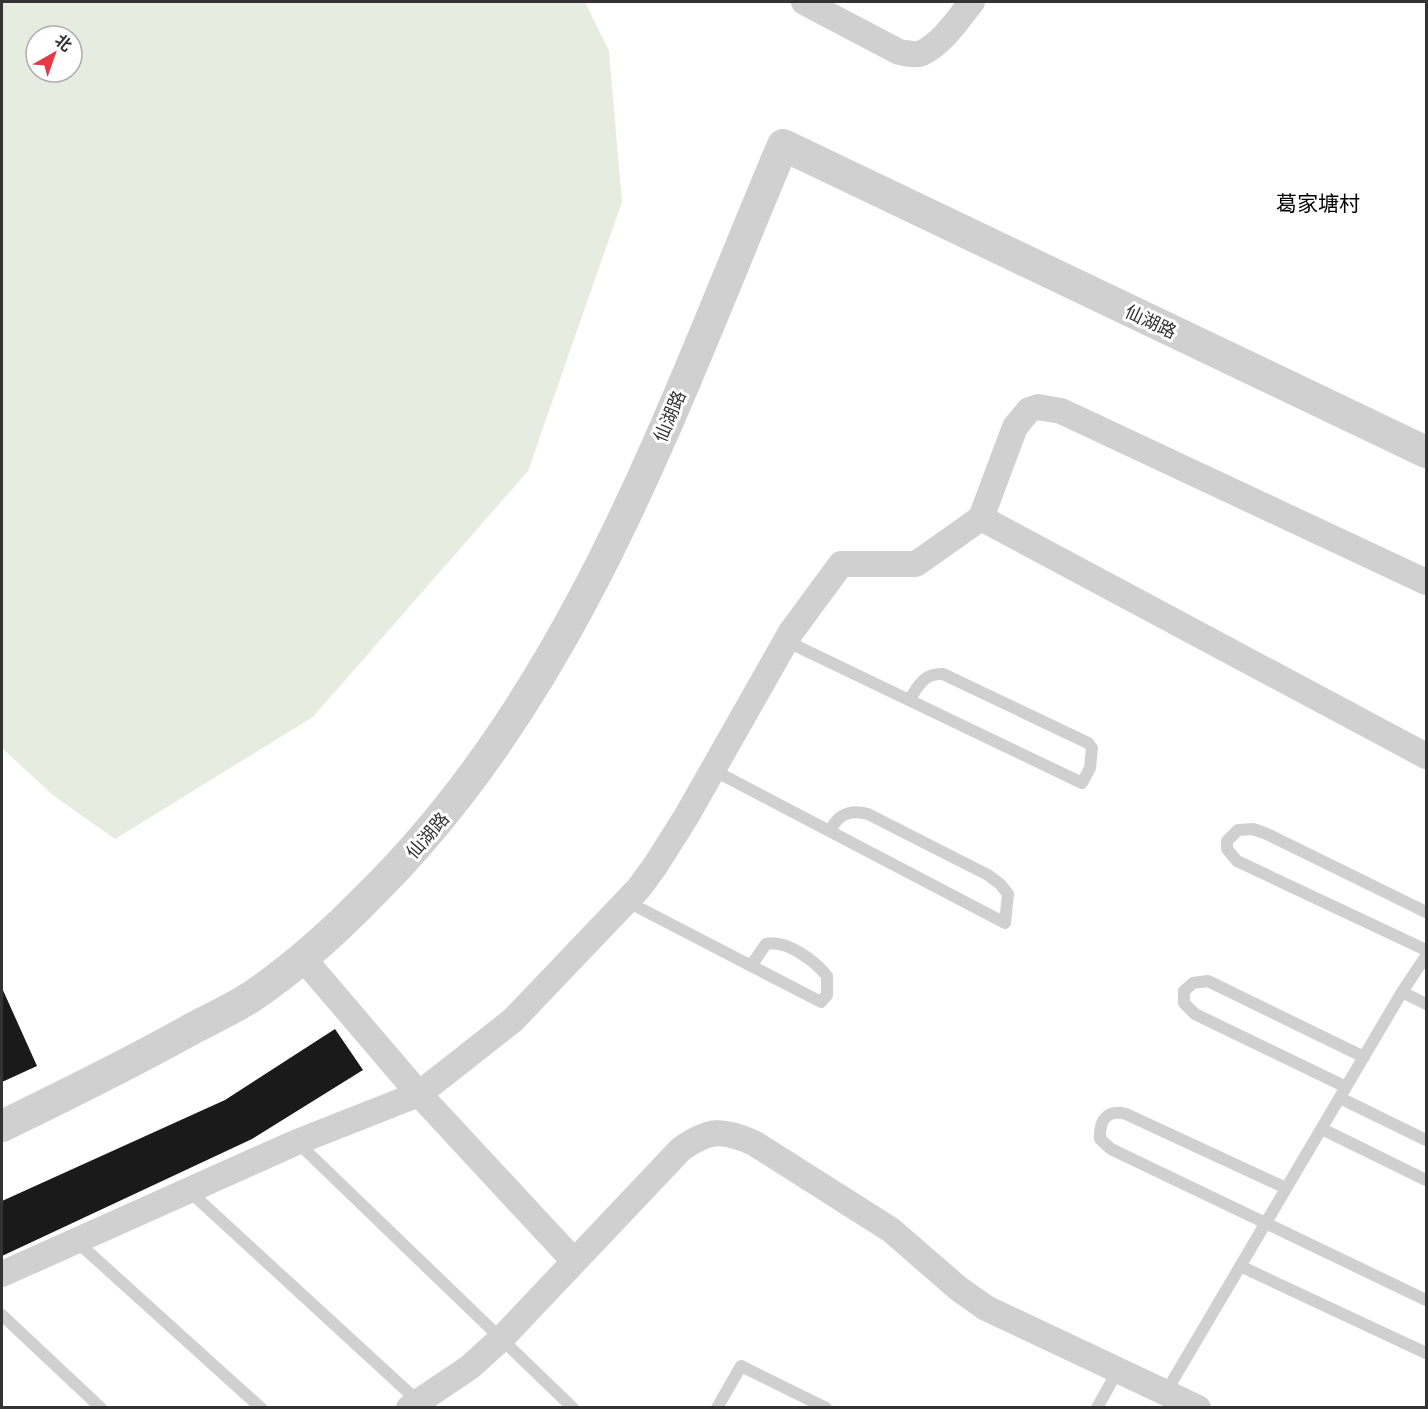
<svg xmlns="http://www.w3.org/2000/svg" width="1428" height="1409" viewBox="0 0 1428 1409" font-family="Barlow,'Noto Sans SC',sans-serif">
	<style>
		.green { fill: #e6ecdf; fill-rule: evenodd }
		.building { fill: #1a1a1a }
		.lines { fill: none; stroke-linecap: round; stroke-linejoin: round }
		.service { stroke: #d0d0d0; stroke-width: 12 }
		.minor { stroke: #d0d0d0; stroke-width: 26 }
		.tertiary { stroke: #d0d0d0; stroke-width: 32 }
		.labels { text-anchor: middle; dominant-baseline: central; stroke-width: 6; stroke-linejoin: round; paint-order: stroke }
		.street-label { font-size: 18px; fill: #333; stroke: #fff }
		.quarter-label { font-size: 21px; fill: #000; stroke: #fff }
	</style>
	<rect width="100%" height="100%" fill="#fff"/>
	<path class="green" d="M2,2H585L609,51L622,202L528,471L313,717L115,839L54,796L2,748ZM36,36H72V72H36Z"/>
	<path class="building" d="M2,988L37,1066L2,1082Z
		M335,1029L363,1070L252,1139L2,1256V1201L225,1100Z"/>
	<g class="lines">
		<path class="service" d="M786,641L1082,783L1090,768L1092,748L1088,743L943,674C924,673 919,685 909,700
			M713,770L1005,923L1008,894L1000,884L988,875L868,814C850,809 838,814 830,831
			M626,901L821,1002L827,995V976C815,961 786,939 766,944L751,966
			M1426,912L1267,834L1253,829L1238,830L1227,841V849L1237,861L1426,950
			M1402,992L1426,1004
			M1346,1087L1195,1014L1184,1003V991L1193,983L1208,981L1364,1057
			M1340,1098L1426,1140
			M1322,1129L1426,1180
			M297,1142L573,1408
			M1286,1188L1126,1114C1107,1109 1099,1120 1100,1139L1111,1149L1426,1300
			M188,1190L420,1403
			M75,1240L261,1408
			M1240,1266L1426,1353
			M2,1315L101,1408
			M1166,1392L1402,992L1426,956
			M717,1408L741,1366L826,1408
			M1097,1408L1118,1370"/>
		<path class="minor" d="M804,2L899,52C906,53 915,56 922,53C943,43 958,19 972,2
			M1426,582L1061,411L1038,407L1029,410L1015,427L981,518L1426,756
			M302,957L419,1094L574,1261
			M2,1274L297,1142L419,1094L513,1020L639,888L655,866L686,817L791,632L841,564H916L981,518
			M409,1408L470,1367L502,1338L681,1149C709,1129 723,1129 754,1143L891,1230L959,1289L986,1308L1198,1408"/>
		<path class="tertiary" d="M2,1126C64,1096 127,1065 188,1031C208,1020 231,1010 251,997C294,968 334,932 370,895C577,691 672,407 783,145L1426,452"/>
	</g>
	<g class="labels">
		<g class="street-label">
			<text transform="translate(1151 321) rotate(25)">仙湖路</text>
			<text transform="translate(669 416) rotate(-67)">仙湖路</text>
			<text transform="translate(427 835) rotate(-49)">仙湖路</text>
		</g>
		<g class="quarter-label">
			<text x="1318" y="202">葛家塘村</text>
		</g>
	</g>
	<rect width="1428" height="1409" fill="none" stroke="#333333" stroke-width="6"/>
	<g transform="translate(54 54) rotate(40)"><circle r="28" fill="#ffffff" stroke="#adadad" stroke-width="1.5"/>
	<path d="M0-4.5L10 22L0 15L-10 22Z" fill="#e63946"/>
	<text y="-9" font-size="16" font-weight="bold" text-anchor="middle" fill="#333333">北</text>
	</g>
</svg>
